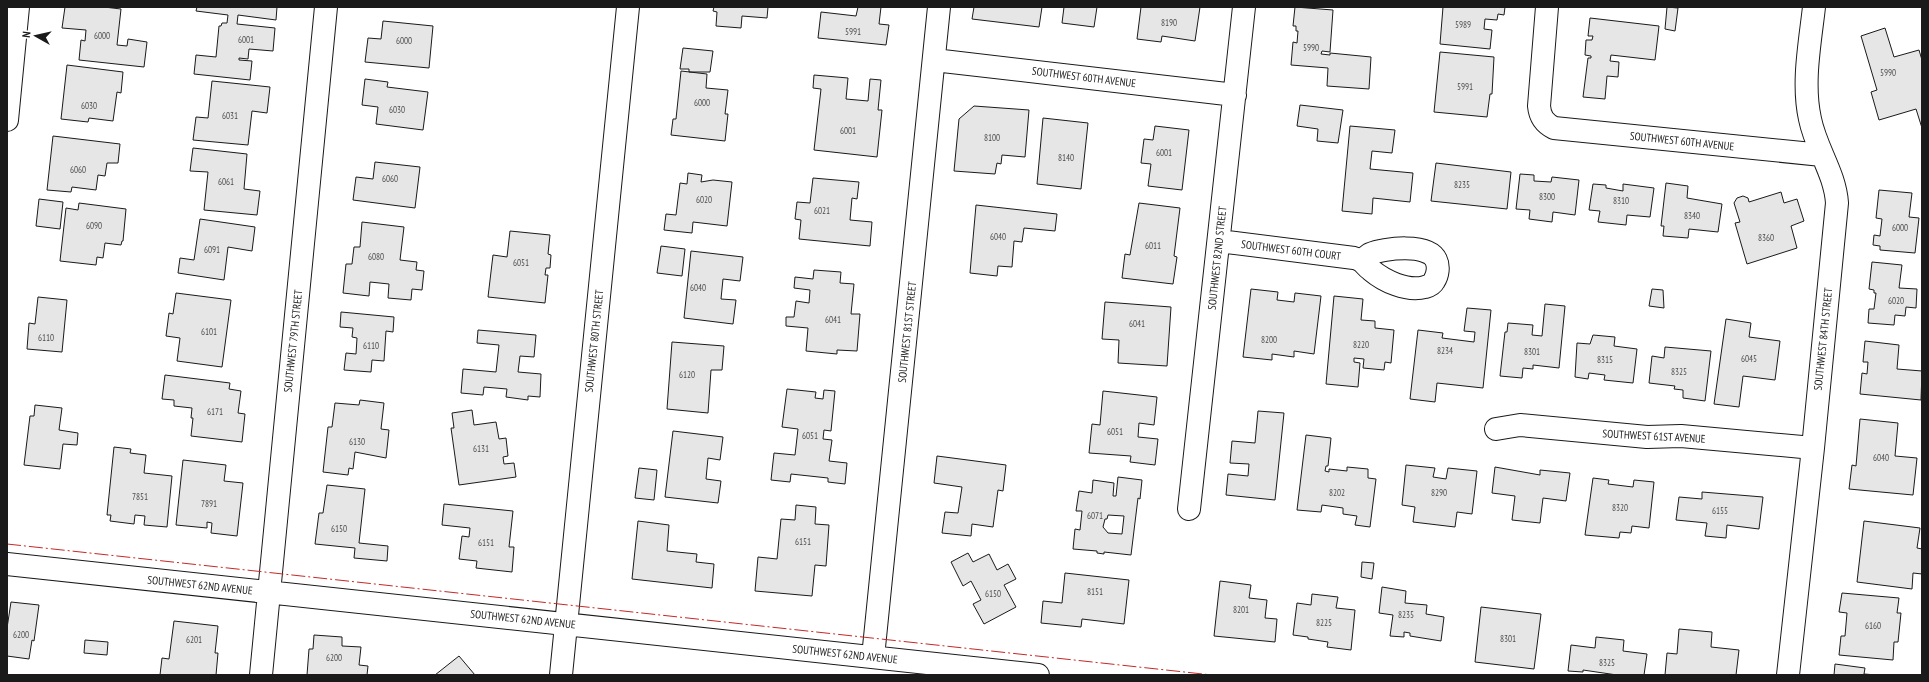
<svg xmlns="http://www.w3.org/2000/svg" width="1929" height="682" viewBox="0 0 1929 682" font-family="'PT Sans Narrow',sans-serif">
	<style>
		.building { fill: #e6e6e6; stroke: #1a1a1a; fill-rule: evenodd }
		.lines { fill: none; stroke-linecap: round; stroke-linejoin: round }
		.minor-casing { stroke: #1a1a1a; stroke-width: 24 }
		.minor { stroke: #fff; stroke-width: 22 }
		.power { stroke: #c62828; stroke-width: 1; stroke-dasharray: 14 3 2 3; stroke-linecap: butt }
		.labels { text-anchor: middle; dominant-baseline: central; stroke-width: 3; stroke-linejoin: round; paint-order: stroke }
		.number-label { font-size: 9px; fill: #4d4d4d }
		.street-label { font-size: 11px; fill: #1a1a1a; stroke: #fff }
	</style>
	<rect width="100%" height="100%" fill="#fff"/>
	<path class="building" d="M65,7H104L121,9L117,45L127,46L128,39L147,42L144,67L79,60L81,40L85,41L86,30L62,28Z
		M197,7H277L276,20L238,15L237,24L275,28L273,51L249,49L248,59L239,58V60L252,61L250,80L194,74L196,55L216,57L219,26H221L222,23H227L228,15L196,11Z
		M714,7H768L767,18L742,16L741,28L716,26L717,12L713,11Z
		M858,7H881L879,24L889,25L886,45L818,38L821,12L856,16Z
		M974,7H1042L1039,27L972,19Z
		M1064,7H1105H1097L1094,27L1062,23Z
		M1141,7H1200L1195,41L1162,36L1161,42L1137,39Z
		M1295,7L1333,10L1330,52L1322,51L1321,54L1330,55V53L1371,57L1369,89L1327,86L1328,68L1291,65L1293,42L1297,43L1298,31H1296V26H1293Z
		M1443,7H1505L1504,15L1498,14L1497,20L1485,19L1484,29L1492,30L1490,49L1440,44Z
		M1667,7L1678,8L1675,31L1665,29Z
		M1590,18L1659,26L1655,60L1611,55L1610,61L1619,62L1618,77L1607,76L1605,99L1583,97L1588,58H1591V56L1585,55L1586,40H1592L1593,36H1588Z
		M383,21L433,26L429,68L365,62L368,38L381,39Z
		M1885,28L1894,57L1919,50L1922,60V128L1916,109L1879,120L1871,92L1877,90L1861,36Z
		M683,48L713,51L710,72H689V69H680Z
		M1440,52L1494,57L1492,94H1490L1487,117L1434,112Z
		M67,65L123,72L121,93L117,92L113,121L89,118L88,122L61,119Z
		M681,71L707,74L706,88L728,90L725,114H728L725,141L671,135L673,119H676Z
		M814,75L848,78L846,99L868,101L870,79L881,80L878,110H882L877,157L814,150L821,89L813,88Z
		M365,79L388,82L387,87L428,92L423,130L376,124L378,107L362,105Z
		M212,81L270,87L267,113L252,111L248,145L193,140L196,117L208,118Z
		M1300,105L1343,110L1338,143L1317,141L1318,129L1297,126Z
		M974,106L1029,110L1025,157L1002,155L1001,164L997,163L995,174L954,171L959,119Z
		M1043,118L1088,123L1081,189L1037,184Z
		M1155,126L1189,130L1182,190L1148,186L1151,164L1141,163L1144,139L1153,140Z
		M1350,126L1395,130L1392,153L1372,151L1370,169L1413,173L1410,202L1373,198L1372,214L1342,211Z
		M53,136L120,144L118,163H107L105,176L98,175L96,190L72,187L71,192L47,190Z
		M193,148L247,154L244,189L260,191L257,215L204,210L208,172L190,171Z
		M375,162L420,167L415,208L353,200L356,177L373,179Z
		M1436,163L1511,172L1507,209L1431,201Z
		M688,173L702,175L701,182L713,180L732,182L727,226L693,222L692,233L664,230L666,214L676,215L680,183L687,184Z
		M1520,174L1534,175V181L1551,182L1552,177L1579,180L1575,215L1553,212L1552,222L1529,219L1530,210L1516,209Z
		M813,178L859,182L857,199L852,198L850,220L872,222L870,246L799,239L801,220L795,219L797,202L810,203Z
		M1666,183L1688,186L1687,198L1722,204L1718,232L1689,229L1688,238L1663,236L1664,226H1661Z
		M1593,184L1606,185V188L1623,191V184L1654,188L1650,217L1627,215L1626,225L1598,222L1600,211L1589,210Z
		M1879,190L1912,193L1909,217L1919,218L1915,253L1880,250V246L1873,245L1874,235L1880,236L1882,219L1876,218Z
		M1781,192L1784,203L1797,199L1804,221L1791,226L1797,248L1747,264L1735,223L1740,222L1734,203L1737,198L1743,196L1748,198L1749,202Z
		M39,199L63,202L60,229L36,226Z
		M79,203L126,209L123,241H122L121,245L105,243L103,258L97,257L96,265L60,261L66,208L78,210Z
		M1139,203L1180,208L1174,256L1177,257L1173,284L1122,278L1125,254L1130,255Z
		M976,205L1057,214L1055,231L1024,228L1022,242L1014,241L1012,267L998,266L997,276L970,273Z
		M200,219L255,227L252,251L228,247L224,280L178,273L180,258L194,260Z
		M362,222L404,227L400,260L417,262L416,270L424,271L422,290L412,289L411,300L388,298L389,284L370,282L369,296L343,293L346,264H352L354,247H360Z
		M510,231L550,235L548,254L551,255L550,268H546L545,275H548L545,303L488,297L493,255L507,257Z
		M661,246L685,249L682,276L657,273Z
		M691,251L743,257L740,281L723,279L721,299L736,300L733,324L684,318Z
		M1872,262L1902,265L1899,288L1917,289L1916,308L1906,307L1905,316L1895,315L1894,325L1868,323L1869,309H1874L1876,293H1874V290L1869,289Z
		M814,270L841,272L840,283L854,284L851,314H860L857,351L837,350V354L806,351L808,328L786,326V317H794L796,301L809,303L810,290L794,288L795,277L813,279Z
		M1251,289L1278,292L1277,300L1294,302L1295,293L1321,296L1314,354L1294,351V357L1272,354V360L1243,357Z
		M1652,289L1663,290L1664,308L1649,306Z
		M176,293L231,300L222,367L177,361L180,338L166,336L169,313L173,314Z
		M1334,296L1363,299L1361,320L1375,321V328L1394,330L1391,363L1385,362L1384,370L1363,368L1364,359L1354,358V362L1360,363L1358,387L1326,384Z
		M38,297L67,300L62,352L27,349L29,323L35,324Z
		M1105,302L1171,307L1167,366L1118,363L1119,340L1102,339Z
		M1545,304L1565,306L1559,368L1533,365V369L1523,368L1522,378L1500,376L1505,332H1507L1508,323L1533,325L1532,335L1542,336Z
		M1467,308L1491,310L1483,388L1437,383L1435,402L1410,399L1418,330L1443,333L1442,338L1474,342L1475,332L1464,331Z
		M341,312L394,317L393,332L386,331L384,361L372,360L371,372L344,370L346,353L356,354L357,338L352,337L353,328L340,327Z
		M1726,319L1751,323L1749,337L1780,341L1775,380L1743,376L1739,407L1714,404Z
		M478,330L536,335L534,357L520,356L518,372L541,374L540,397L528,396V400L506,397L507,389L484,387L483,395L461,393L463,369L496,372L499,345L477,343Z
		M1593,335L1615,337L1614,346L1637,349L1633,383L1604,380L1605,375L1589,373L1588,379L1575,377L1577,343L1590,344Z
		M1865,341L1899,345L1897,369L1922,371L1921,400L1860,394L1862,373L1867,374L1868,362H1863Z
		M672,342L724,346L722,370H711L708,413L667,409Z
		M1665,347L1711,351L1705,401L1683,398V390L1674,389L1675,386L1649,383L1652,356L1664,358Z
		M165,375L230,383L229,389L241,391L238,413L245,414L242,442L191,436L193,418H191L192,408L174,406V400L162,399Z
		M787,389L816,392L815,398L823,399L824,390L835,391L831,431L824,430L823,439L832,440L829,461L847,463L845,484L828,482V478L791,474L790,482L771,480L774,453L795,455L798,429L782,427Z
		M1103,391L1157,397L1154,425L1139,423L1138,437L1158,439L1155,465L1130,462L1131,456L1089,453L1092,424L1100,425Z
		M360,400L384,403L381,429L389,430L386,458L355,452L353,469L349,468L348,475L323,472L328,427H332L335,403L359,405Z
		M35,405L62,408L59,430L78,433L77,445L63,444L60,469L24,465L30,416H34Z
		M472,410L474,425L496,422L499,439L506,438L508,456L503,457L504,464L514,463L516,477L459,485L451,428H454L452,413Z
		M1258,411L1284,413L1275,500L1226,495L1228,474L1248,476L1249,464L1230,463L1232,441L1255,443Z
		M1860,419L1898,423L1895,456L1917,458L1913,495L1849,489L1852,465L1856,466Z
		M673,431L723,437L720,460L708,458L706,479L721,481L718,503L665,497Z
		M1306,435L1331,438L1328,466H1326L1325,471L1329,472V469L1347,471V467L1368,469V478L1376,479L1370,527L1355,525L1357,516L1343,514V508L1322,505L1321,512L1297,510Z
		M114,447L131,449L130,453L146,455L144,473L172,476L167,527L144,525L145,516L135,515L134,524L110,521L111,515H107Z
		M937,456L1006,465L1003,491L998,490L993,527L972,524L971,536L942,533L945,512L958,513L962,487L934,483Z
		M183,460L226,465L224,481L243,483L237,536L211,533L212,523L207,522V528L176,525Z
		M1406,465L1435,468L1433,477L1446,479L1448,468L1477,471L1472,514L1457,512L1455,527L1413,522L1415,507L1402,505Z
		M1495,467L1540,475V470L1570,473L1566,501L1543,498L1540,523L1512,520L1515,496L1492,493Z
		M639,468L657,470L654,500L635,498Z
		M1118,477L1142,480L1140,499L1138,498L1131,555L1104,552V554L1097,553V551L1073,549L1075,529L1080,530L1082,511H1076L1079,491L1092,493L1093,480L1114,483L1113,496H1116ZM1108,515L1124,516L1122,534L1108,533L1103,527L1105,519H1107Z
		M1593,478L1609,480L1608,484L1633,487L1634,480L1654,482L1649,528L1632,526L1631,533L1620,532L1619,538L1585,535Z
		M327,485L365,489L359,543L388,546L387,561L354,558L355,548L315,544L319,513H323Z
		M1702,492L1763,497L1759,529L1727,525L1726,538L1705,536L1707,523L1676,520L1679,497L1702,499Z
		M444,504L513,511L509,547H514L512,572L476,568L477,561L459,559L462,536L469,537L470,528L442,525Z
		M796,505L816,507L815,524L829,525L826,566L815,565L812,596L755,591L758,557L777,559L781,519L795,520Z
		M638,521L669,525L667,551L697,554L696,562L714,564L712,588L632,579Z
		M1864,521L1920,528L1917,548L1922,549V574L1913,573L1912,589L1857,582Z
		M968,553L973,562L989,554L997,570L1008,564L1016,579L1004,585L1016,607L984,624L973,604L981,600L971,581L963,586L951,562Z
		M1362,562L1374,563L1372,579L1361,577Z
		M1065,573L1129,580L1124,624L1082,619L1081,627L1041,623L1043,601L1062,603Z
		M1220,581L1251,585L1249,598L1267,600L1265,618L1277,619L1275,642L1214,636Z
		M1382,587L1406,591L1405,603L1427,605L1426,614L1444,617L1441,641L1410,636V633L1404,632V637L1390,636L1393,615L1379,613Z
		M1842,593L1899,598L1897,613H1901L1898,642H1894L1893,660L1839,655L1841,636H1845L1847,613L1839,612Z
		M1312,594L1338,597L1336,608L1355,610L1351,650L1327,647L1328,642L1308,639V637L1293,635L1297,603L1311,605Z
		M11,602L39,605L34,641L32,640L29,659L7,656V628Z
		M1481,607L1541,614L1534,669L1475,662Z
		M174,621L218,626L215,653H218L216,675H160L162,658L169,659Z
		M1679,629L1712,632L1711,647L1739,650L1736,675H1665L1667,653L1677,654Z
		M314,635L342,637V646L361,647L359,665L368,666L367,675H307L309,649H313Z
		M1596,637L1624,640L1623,651L1647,654L1644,675H1617L1583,670V672L1568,671L1571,645L1595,648Z
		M85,640L108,642L107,655L84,653Z
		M459,656L475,675H435Z
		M1835,664L1865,668L1864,674L1877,675H1834Z"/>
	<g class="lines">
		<g class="minor-casing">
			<path id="minor" d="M1547,7L1539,106C1540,117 1544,123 1554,128L1822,155
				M934,60L1235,95
				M7,120L18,7
				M1219,241L1354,258C1365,261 1363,264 1371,270C1384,281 1407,292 1425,287C1429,286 1432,285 1434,281C1438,275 1439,266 1436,260C1429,243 1384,248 1370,254C1367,256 1365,258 1363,260
				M1496,429L1520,425L1647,437L1681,436L1813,448
				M1189,509L1244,7
				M7,564L1038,675
				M873,657L939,7
				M261,675L326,7
				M561,675L628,7
				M1788,675L1813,448L1837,203C1835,173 1816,149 1810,119C1802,83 1810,43 1814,7"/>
		</g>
		<use href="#minor" class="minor"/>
		<path class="power" d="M7,544L1212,675"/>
	</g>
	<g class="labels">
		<g class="number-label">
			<text x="1169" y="22">8190</text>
			<text x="1463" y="24">5989</text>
			<text x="853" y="31">5991</text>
			<text x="102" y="35">6000</text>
			<text x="246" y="39">6001</text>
			<text x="404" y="40">6000</text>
			<text x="1311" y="47">5990</text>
			<text x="1888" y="72">5990</text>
			<text x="1465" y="86">5991</text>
			<text x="702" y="102">6000</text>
			<text x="89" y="105">6030</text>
			<text x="397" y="109">6030</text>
			<text x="230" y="115">6031</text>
			<text x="848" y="130">6001</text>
			<text x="992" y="137">8100</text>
			<text x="1164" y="152">6001</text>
			<text x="1066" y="157">8140</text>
			<text x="78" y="169">6060</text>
			<text x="390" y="178">6060</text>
			<text x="226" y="181">6061</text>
			<text x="1462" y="184">8235</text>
			<text x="1547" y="196">8300</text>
			<text x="704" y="199">6020</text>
			<text x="1621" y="200">8310</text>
			<text x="822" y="210">6021</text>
			<text x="1692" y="215">8340</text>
			<text x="94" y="225">6090</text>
			<text x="1900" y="227">6000</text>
			<text x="998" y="236">6040</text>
			<text x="1766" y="237">8360</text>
			<text x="1153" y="245">6011</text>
			<text x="212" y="249">6091</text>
			<text x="376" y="256">6080</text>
			<text x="521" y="262">6051</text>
			<text x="698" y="287">6040</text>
			<text x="1896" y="300">6020</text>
			<text x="833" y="319">6041</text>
			<text x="1137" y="323">6041</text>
			<text x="209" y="331">6101</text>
			<text x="46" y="337">6110</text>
			<text x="1269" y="339">8200</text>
			<text x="1361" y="344">8220</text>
			<text x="371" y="345">6110</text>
			<text x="1445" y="350">8234</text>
			<text x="1532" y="351">8301</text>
			<text x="1749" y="358">6045</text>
			<text x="1605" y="359">8315</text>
			<text x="1679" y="371">8325</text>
			<text x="687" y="374">6120</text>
			<text x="215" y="411">6171</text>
			<text x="1115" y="431">6051</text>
			<text x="810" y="435">6051</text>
			<text x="357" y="441">6130</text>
			<text x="481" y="448">6131</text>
			<text x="1881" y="457">6040</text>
			<text x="1337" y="492">8202</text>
			<text x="1439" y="492">8290</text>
			<text x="140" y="496">7851</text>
			<text x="209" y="503">7891</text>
			<text x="1620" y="507">8320</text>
			<text x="1720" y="510">6155</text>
			<text x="1095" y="515">6071</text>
			<text x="339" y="528">6150</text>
			<text x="803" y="541">6151</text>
			<text x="486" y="542">6151</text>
			<text x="1095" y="591">8151</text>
			<text x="993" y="593">6150</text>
			<text x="1241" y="609">8201</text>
			<text x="1406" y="614">8235</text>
			<text x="1324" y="622">8225</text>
			<text x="1873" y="625">6160</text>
			<text x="21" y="634">6200</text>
			<text x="1508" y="638">8301</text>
			<text x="194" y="639">6201</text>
			<text x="334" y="657">6200</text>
			<text x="1607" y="662">8325</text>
		</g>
		<g class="street-label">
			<text transform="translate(1084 77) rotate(7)">SOUTHWEST 60TH AVENUE</text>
			<text transform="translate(1682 141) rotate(6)">SOUTHWEST 60TH AVENUE</text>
			<text transform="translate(1291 250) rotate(7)">SOUTHWEST 60TH COURT</text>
			<text transform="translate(1217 258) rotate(-84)">SOUTHWEST 82ND STREET</text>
			<text transform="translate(907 332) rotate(-84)">SOUTHWEST 81ST STREET</text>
			<text transform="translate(1823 339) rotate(-84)">SOUTHWEST 84TH STREET</text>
			<text transform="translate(293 341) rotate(-84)">SOUTHWEST 79TH STREET</text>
			<text transform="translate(594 341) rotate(-84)">SOUTHWEST 80TH STREET</text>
			<text transform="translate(1654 436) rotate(3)">SOUTHWEST 61ST AVENUE</text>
			<text transform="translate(200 585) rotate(6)">SOUTHWEST 62ND AVENUE</text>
			<text transform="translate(523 619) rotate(6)">SOUTHWEST 62ND AVENUE</text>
			<text transform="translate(845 654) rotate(6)">SOUTHWEST 62ND AVENUE</text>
		</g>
	</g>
	<rect width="1929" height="682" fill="none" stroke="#1a1a1a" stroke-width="16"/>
	<g transform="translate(36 36) rotate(278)" stroke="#ffffff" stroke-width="3" paint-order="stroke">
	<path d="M0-3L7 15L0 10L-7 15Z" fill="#1a1a1a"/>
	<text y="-6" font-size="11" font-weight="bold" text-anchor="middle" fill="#1a1a1a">N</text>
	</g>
</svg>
